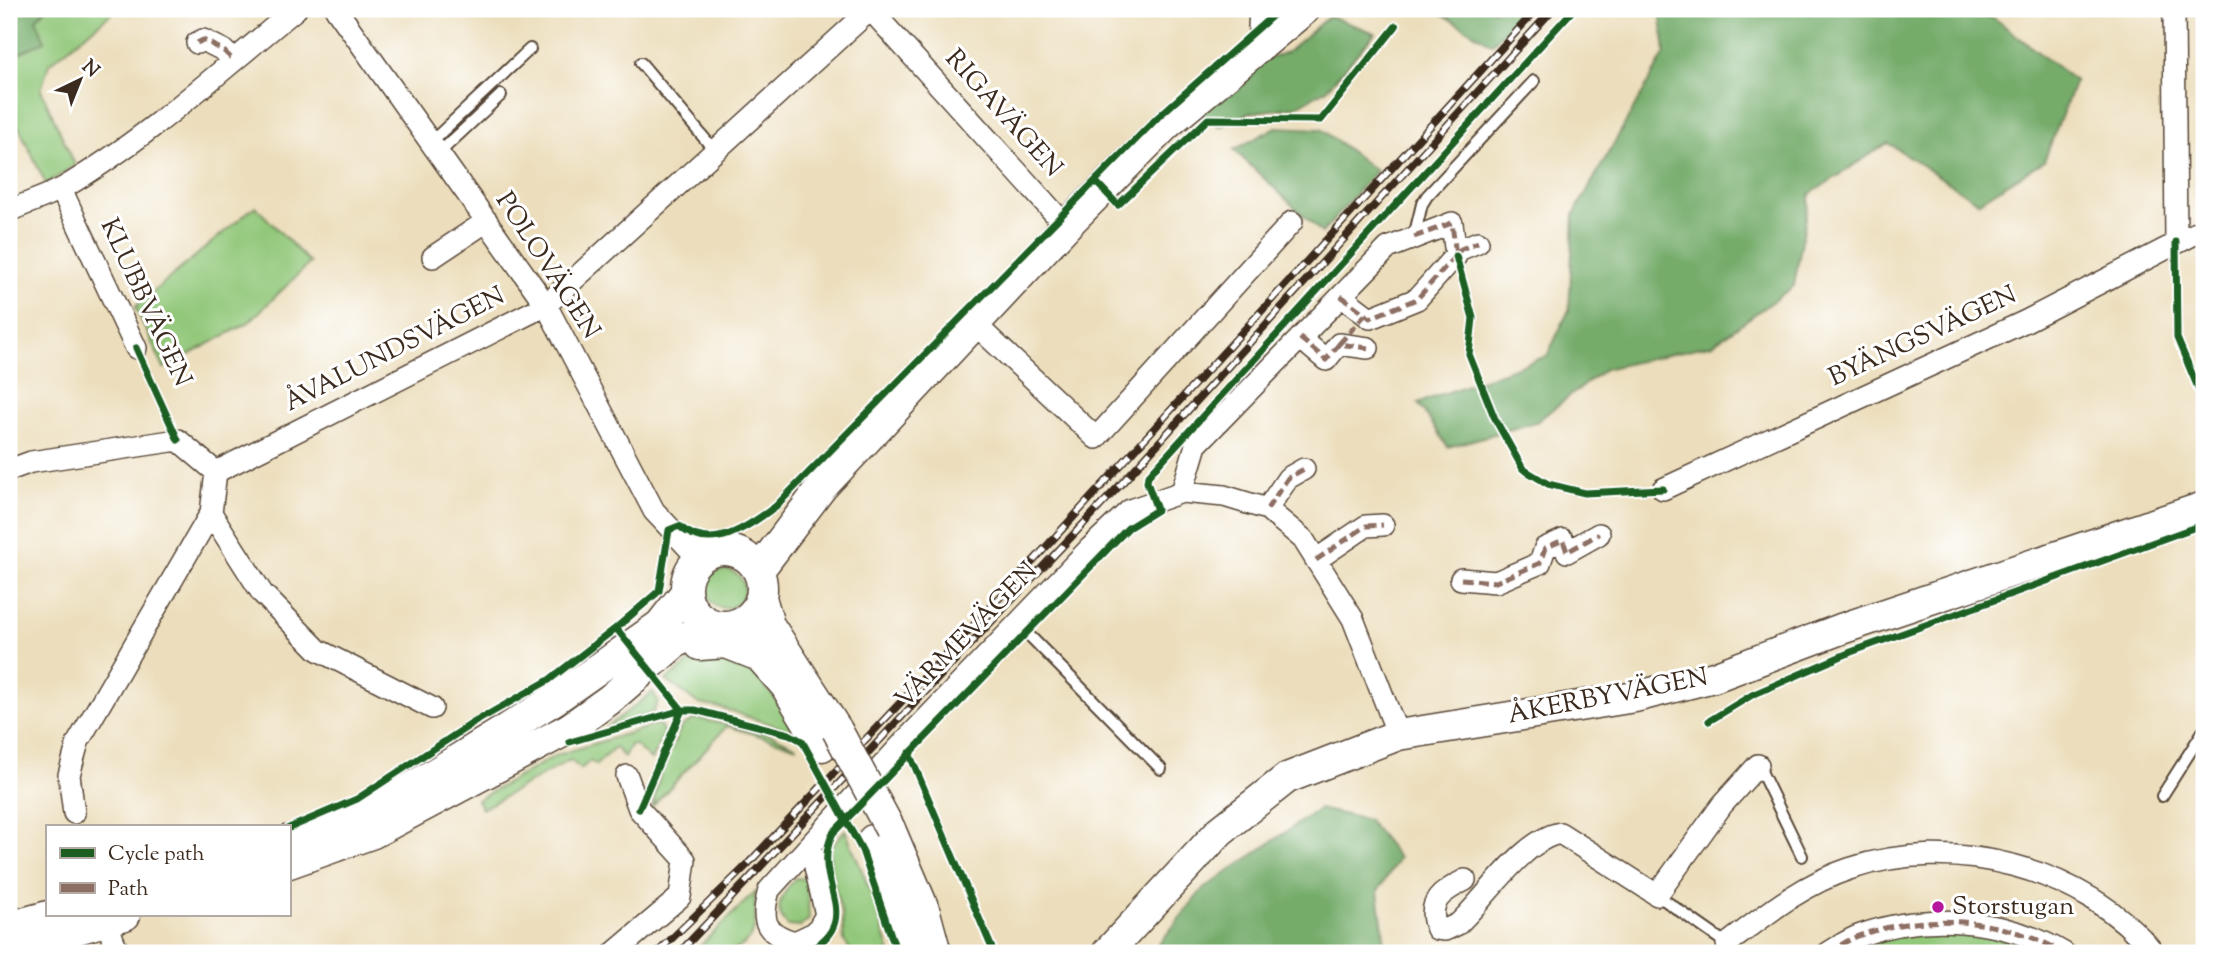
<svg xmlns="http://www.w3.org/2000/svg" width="2213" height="962" viewBox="0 0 2213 962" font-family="'Sorts Mill Goudy',serif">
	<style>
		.green { fill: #92c87a; stroke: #66794c; stroke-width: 2 }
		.forest { fill: #75ac6a; stroke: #586b44; stroke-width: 2 }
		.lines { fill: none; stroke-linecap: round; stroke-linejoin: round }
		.lane-casing { stroke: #564536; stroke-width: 14 }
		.street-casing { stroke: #564536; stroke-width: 24 }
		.secondary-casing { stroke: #564536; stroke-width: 33 }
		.lane { stroke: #fff; stroke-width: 10 }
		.street { stroke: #fff; stroke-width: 21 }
		.secondary { stroke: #fff; stroke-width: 30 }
		.rail-casing { stroke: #3b2a1e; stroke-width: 8 }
		.rail { stroke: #fff; stroke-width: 5; stroke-dasharray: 16; stroke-linecap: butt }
		.secondary-bridge-casing { stroke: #564536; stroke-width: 33; stroke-linecap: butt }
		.secondary-bridge { stroke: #fff; stroke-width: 30 }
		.quiet { stroke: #8d6e63; stroke-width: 5; stroke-dasharray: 10 5; stroke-linecap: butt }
		.cycleway-casing { stroke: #fff; stroke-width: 11 }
		.cycleway { stroke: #1b5e20; stroke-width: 7 }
		.poi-dot { fill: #b5179e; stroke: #fff; stroke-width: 2.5 }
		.labels { text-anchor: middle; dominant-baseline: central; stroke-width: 6; stroke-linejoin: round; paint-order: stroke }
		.street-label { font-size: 26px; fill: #3b2a1e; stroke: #fff }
		.poi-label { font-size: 26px; fill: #3b2a1e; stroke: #fff; text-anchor: start }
	</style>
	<rect width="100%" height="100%" fill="#fff"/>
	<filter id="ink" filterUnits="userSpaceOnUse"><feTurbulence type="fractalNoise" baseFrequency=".0143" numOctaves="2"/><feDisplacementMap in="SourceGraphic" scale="14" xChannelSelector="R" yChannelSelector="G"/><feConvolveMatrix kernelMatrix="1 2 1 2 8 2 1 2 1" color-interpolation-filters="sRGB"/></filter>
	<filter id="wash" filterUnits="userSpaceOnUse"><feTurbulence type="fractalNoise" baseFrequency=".00686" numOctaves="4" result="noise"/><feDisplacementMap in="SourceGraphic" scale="28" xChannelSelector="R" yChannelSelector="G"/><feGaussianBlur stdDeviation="1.57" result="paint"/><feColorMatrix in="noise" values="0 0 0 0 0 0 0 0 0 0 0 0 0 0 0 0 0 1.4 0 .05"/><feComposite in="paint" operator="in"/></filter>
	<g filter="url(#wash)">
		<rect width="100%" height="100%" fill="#ecdebc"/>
		<path class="green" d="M46,9H117L49,64L41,90L75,165L46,184L9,107V58L44,41L36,19Z
			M255,206L310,263L248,323L164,368L135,307Z
			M706 589a19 19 0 1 1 38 0a19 19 0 1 1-38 0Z
			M707,654L743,662L787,712L797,733L722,708L699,704L666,680L690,662Z
			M653,692L658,701L653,713L605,728Z
			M696,718L772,735L797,747L727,726L652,807L661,772L681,727Z
			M655,725H660L664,734L651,760L635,745H630L624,757L615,747L596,765L590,761L581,769L570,760L482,809L477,800L557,755Z
			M845,830L874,900L890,953H853L844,941L842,914L830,869V848Z
			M795,878L807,879L809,919L800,927L788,926C771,909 782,895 795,878Z
			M755,892C754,903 757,923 753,932C742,957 715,953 693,953Z
			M1974,930L2041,953H1842L1905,933Z"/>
		<path class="forest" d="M9,9H46L36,19L45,41L9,58Z
			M1434,9H1525L1492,44Z
			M1660,9H1936L1994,18L2075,81L2044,161L1978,202L1888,143L1810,194L1794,286L1713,344L1605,369L1536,422L1448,447L1418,403L1547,356L1569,310L1574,214L1665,53Z
			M1329,16L1375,33L1327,89L1295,107L1248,113L1220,127L1200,114L1259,62L1287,52Z
			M1276,127L1321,129L1376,171L1322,233L1234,150Z
			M1319,809L1368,820L1399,858L1378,891L1386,953H1152L1202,890Z"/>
	</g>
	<g filter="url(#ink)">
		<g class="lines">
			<g class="lane-casing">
				<path id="lane" d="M641,63L715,151
					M431,142L530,49
					M439,153L501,95
					M1414,237L1422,204L1427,196L1534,81
					M1018,624L1161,769
					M1758,765L1802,856
					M2162,796L2204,730
					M1657,895L1727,944L1735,953"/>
			</g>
			<g class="street-casing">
				<path id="street" d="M336,9L546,305L654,511L699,559
					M870,9L1066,226
					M2174,9L2176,242
					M197,43L203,40L223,50L233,60
					M1258,47L1260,9
					M61,189L136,348
					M9,211C26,203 46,197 63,188C147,139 221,70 296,9
					M433,257L487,221
					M1341,296L1370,318L1417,299L1461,249L1478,242
					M976,325L1096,438L1292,222
					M1300,338L1326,360L1339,344L1368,348
					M9,470L31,462L178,440L216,472
					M1663,489L2026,321L2204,229
					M1182,492L1196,445L1388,248L1452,223L1456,256
					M1267,509L1288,478L1304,469
					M211,513L262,593L318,650L432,708
					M1316,560L1366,526L1383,525
					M1461,579L1496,582L1540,563L1545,548L1563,540L1567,552L1599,534
					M74,813L69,775L78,742L211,513L216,472L546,305L870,10
					M810,845L826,915L816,932L795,942C763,933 761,920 769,890L903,743L1090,548L1130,510L1182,492L1224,496L1267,509L1303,539L1353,619L1398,735
					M1465,880C1443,891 1425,902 1437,929L1445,930L1458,924C1486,898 1523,840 1560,833L1657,895L1722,805L1758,765
					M104,915L118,953
					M1727,944C1765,915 1803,884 1849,869C1952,834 2085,867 2154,953
					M614,953L680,897L685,860L639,809L627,776
					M1828,953C1838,947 1849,939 1861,935C1926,912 2004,918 2064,953"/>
			</g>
			<g class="secondary-casing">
				<path id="secondary" d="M686 588a38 38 0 1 1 76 0a38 38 0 1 1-76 0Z
					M759,570L822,487L1066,226L1166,125L1305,9
					M762,601L769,625L837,730
					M747,642L785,685L822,746
					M700,645L726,643L759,656
					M890,829L924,909L936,953
					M289,840L337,823L411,788L554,700L660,625L686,592
					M873,840L913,953
					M289,863L373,833L570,728L609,700L675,643L709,624
					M9,927L52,915
					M9,949L125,915
					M1107,953L1220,831L1287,778L1398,735L1635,697L1714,677L1841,629L2204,507"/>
			</g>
			<use href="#lane" class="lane"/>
			<use href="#street" class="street"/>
			<use href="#secondary" class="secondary"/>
			<g class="rail-casing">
				<path id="rail" d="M657,953L744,868L1004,593L1537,9
					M679,953L1122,483L1553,9"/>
			</g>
			<use href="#rail" class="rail"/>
			<g class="secondary-bridge-casing">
				<path id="secondary-bridge" d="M837,730L890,829"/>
			</g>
			<use href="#secondary-bridge" class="secondary-bridge"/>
			<path class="quiet" d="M197,43L203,40L223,50L233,60
				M1414,237L1452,223L1456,256
				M1341,296L1370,318L1417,299L1461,249L1478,242
				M1300,338L1326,360L1339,344L1368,348
				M1339,344L1365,315
				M1267,509L1288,478L1304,469
				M1316,560L1366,526L1383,525
				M1461,579L1496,582L1540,563L1545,548L1563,540L1567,552L1599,534
				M1828,953C1838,947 1849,939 1861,935C1926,912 2004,918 2064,953"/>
			<g class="cycleway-casing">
				<path id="cycleway" d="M1095,181L1118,205L1208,119L1321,120L1396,26
					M2176,242L2177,338L2204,402
					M1456,256L1473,318L1469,354L1495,419L1523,469L1548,484L1585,493L1663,489
					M136,348L178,440
					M616,628L682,710L639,809
					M1709,721L1752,695L1851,652L2204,524
					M570,742L682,710H695L789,734L802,741L862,850L897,953
					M909,753L994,953
					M289,828L357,799L473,723L549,680L616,628L659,591L669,530L679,526C711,554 748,527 776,506L1158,117L1280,9
					M805,953C870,918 808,882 833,833L1128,528L1157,510L1147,482L1148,476L1574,9"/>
			</g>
			<use href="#cycleway" class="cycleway"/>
		</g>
	</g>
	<circle class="poi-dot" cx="1938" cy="907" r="7"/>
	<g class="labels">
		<g class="street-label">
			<text transform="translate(1003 114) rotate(48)">RIGAVÄGEN</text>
			<text transform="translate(547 266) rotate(57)">POLOVÄGEN</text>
			<text transform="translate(145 303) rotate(65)">KLUBBVÄGEN</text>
			<text transform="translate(1923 337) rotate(-25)">BYÄNGSVÄGEN</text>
			<text transform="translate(395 350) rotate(-27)">ÅVALUNDSVÄGEN</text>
			<text transform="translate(967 636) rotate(-46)">VÄRMEVÄGEN</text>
			<text transform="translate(1608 697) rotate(-11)">ÅKERBYVÄGEN</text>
		</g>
		<g class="poi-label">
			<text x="1952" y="907">Storstugan</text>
		</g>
	</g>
	<rect width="2213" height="962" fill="none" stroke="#fff" stroke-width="35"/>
	<rect x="46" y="825" width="245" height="91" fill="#ffffff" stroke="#b1aaa5" stroke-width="2"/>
	<rect x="60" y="848" width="35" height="10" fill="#1b5e20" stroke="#b1aaa5" stroke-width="2"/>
	<text x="108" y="860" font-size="21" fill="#3b2a1e">Cycle path</text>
	<rect x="60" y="883" width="35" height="10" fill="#8d6e63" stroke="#b1aaa5" stroke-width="2"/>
	<text x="108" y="895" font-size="21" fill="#3b2a1e">Path</text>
	<g transform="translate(80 80) rotate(43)" stroke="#ffffff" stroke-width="5" paint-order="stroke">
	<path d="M0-5L12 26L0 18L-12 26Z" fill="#3b2a1e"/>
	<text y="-10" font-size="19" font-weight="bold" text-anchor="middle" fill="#3b2a1e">N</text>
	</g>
</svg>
